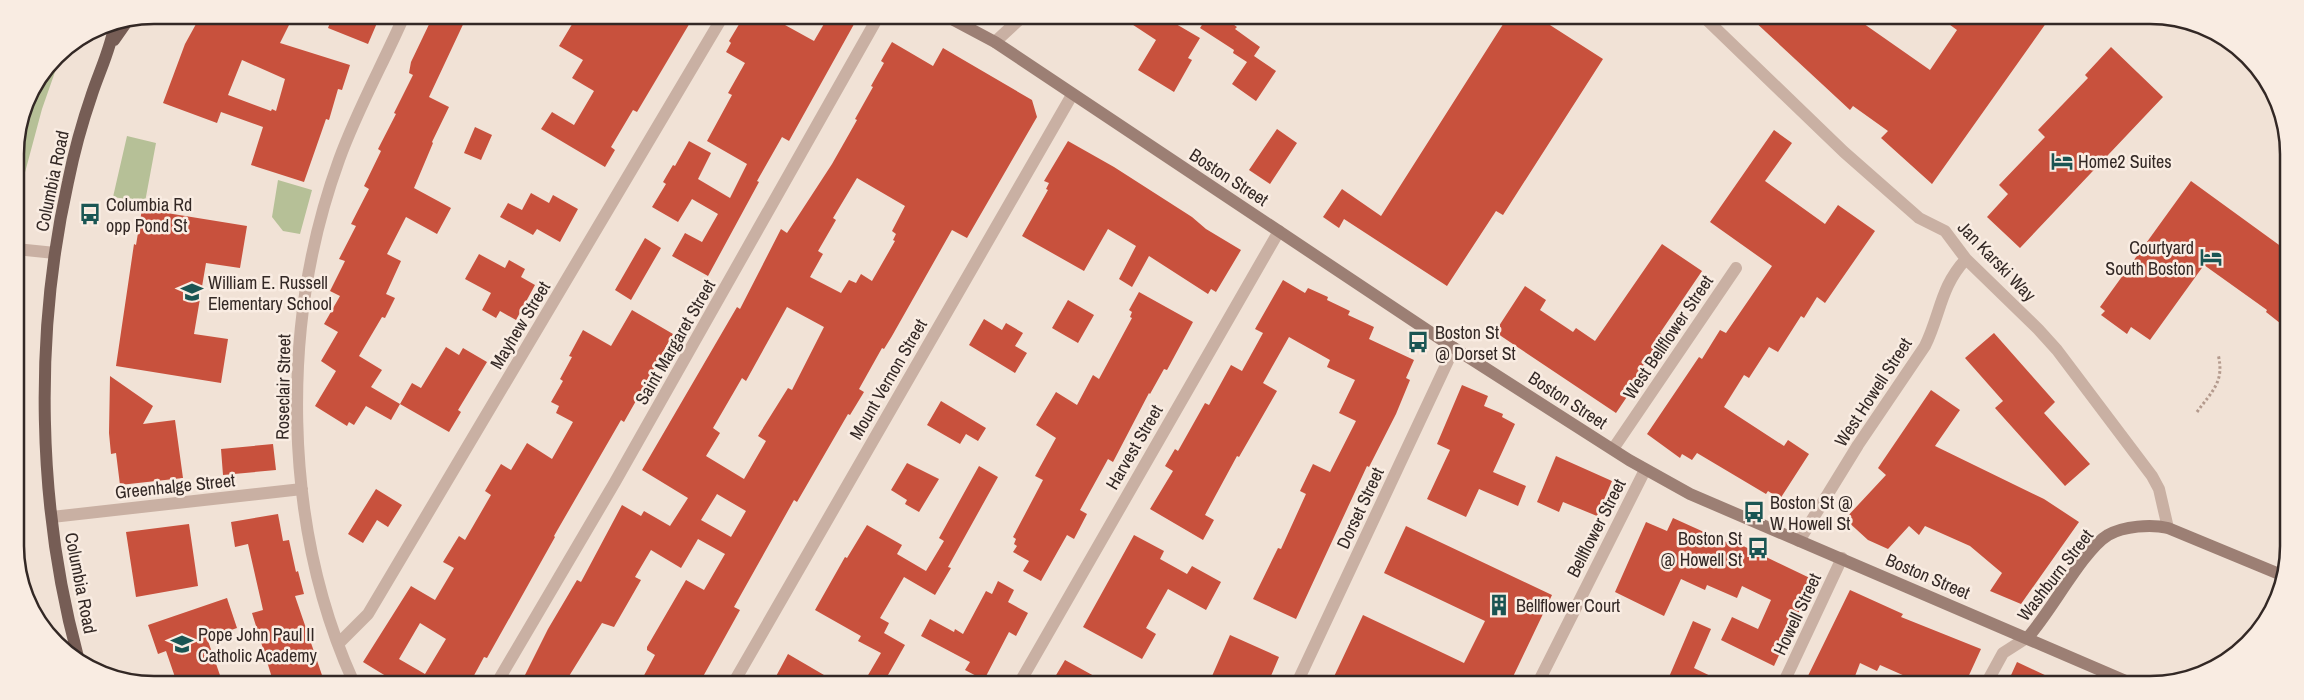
<svg xmlns="http://www.w3.org/2000/svg" width="2304" height="700" viewBox="0 0 2304 700" font-family="'Archivo Narrow',sans-serif">
	<style>
		.green { fill: #b6c097 }
		.building { fill: #c8513d; fill-rule: evenodd }
		.lines { fill: none; stroke-linecap: round; stroke-linejoin: round }
		.path { stroke: #b49a8d; stroke-width: 3; stroke-dasharray: 2.5 2.5; stroke-linecap: butt }
		.minor { stroke: #c9b0a3; stroke-width: 12 }
		.tertiary { stroke: #c9b0a3; stroke-width: 12 }
		.secondary { stroke: #9c7f74; stroke-width: 12 }
		.primary { stroke: #765d55; stroke-width: 12 }
		.labels { text-anchor: middle; dominant-baseline: central; stroke-width: 5; stroke-linejoin: round; paint-order: stroke }
		.poi-label { font-size: 18px; fill: #332825; stroke: #f9ece2; text-anchor: start }
		.street-label { font-size: 18px; fill: #332825; stroke: #f9ece2 }
		.rim { fill: none; stroke: #332825; stroke-width: 2.5 }
	</style>
	<rect width="100%" height="100%" fill="#f1e2d6"/>
	<path class="green" d="M62,52L42,109L16,206L15,145L26,101L56,56Z
		M127,136L156,143L145,202L113,197Z
		M278,180L312,190L300,234L283,231L272,217Z"/>
	<path class="building" d="M201,15H294L280,43L350,65L342,90L338,89L329,120L326,119L304,182L251,165L263,127L221,112L217,123L163,103L185,44ZM242,60L285,79L276,111L272,109L271,111L228,95Z
		M333,15L379,16H380L368,44L328,28Z
		M433,16H467L429,97L449,107L432,142L433,143L414,188L451,208L437,234L406,217L387,254L401,261L386,294L395,298L385,318L382,317L359,356L382,370L371,387L400,404L391,420L366,406L354,425L349,422L347,426L315,406L336,371L321,361L338,332L324,324L340,296L330,291L345,261L339,259L356,226L351,224L369,189L364,186L381,151L378,149L396,114L394,113L413,75L409,73L411,62Z
		M577,16H694L637,112L633,110L611,147L615,150L605,167L541,129L552,112L574,125L594,91L572,78L583,60L559,46Z
		M744,16H790L785,25L814,41L828,17H858L789,141L782,137L757,181L759,182L708,276L672,256L685,233L702,242L718,214L692,199L678,222L652,207L666,184L663,182L673,165L675,166L689,141L711,153L698,179L730,198L747,164L707,141L732,95L728,93L745,63L726,52L731,43L729,41Z
		M1121,17H1164L1200,38L1188,58L1192,60L1174,92L1138,70L1156,40Z
		M1207,17H1223L1237,27L1235,29L1260,47L1254,56L1276,71L1256,101L1232,84L1247,62L1233,53L1234,50L1200,28Z
		M1507,18H1539L1603,59L1503,215L1496,211L1447,286L1344,219L1339,228L1323,217L1342,189L1381,216Z
		M1752,19H1857L1930,70L1957,30L1942,19H2049L1932,184L1881,138L1888,131L1853,106L1850,110Z
		M892,42L933,66L943,48L1032,100L1037,117L967,238L952,230L892,336L884,349L882,348L859,389L864,392L850,415L848,414L797,502L794,500L734,607L740,610L700,682L641,681L655,655L647,650V647L686,580L704,590L725,554L698,539L681,568L651,550L635,577L641,580L614,627L602,623L566,681H522L548,629L577,580L581,582L622,505L641,516L644,511L670,526L688,498L642,470L737,307L740,309L781,229L787,233L832,164L857,120L855,119L873,87L871,86L884,63L881,61ZM857,178L905,206L892,231L896,234L893,240L895,241L872,281L861,274L856,283L849,280L841,293L810,277L823,254L818,251L836,220L833,218ZM787,307L824,327L792,390L788,388L758,436L766,441L744,479L706,456L720,433L713,428L742,378L746,381ZM717,494L746,511L731,537L701,520Z
		M2111,47L2163,97L2020,248L1987,217L2008,194L1999,185L2045,137L2038,130L2088,78L2085,75Z
		M475,127L492,135L481,160L464,153Z
		M1277,129L1297,143L1270,184L1249,170Z
		M1774,130L1792,143L1765,181L1825,224L1838,205L1875,231L1825,303L1817,297L1804,318L1801,316L1778,352L1769,347L1749,378L1744,375L1724,407L1784,446L1788,440L1809,454L1780,499L1768,491L1766,494L1697,453L1692,460L1682,454L1680,458L1647,434L1699,357L1702,359L1720,330L1726,333L1772,266L1710,222Z
		M1068,141L1114,167L1192,217L1206,229L1241,250L1216,292L1211,289L1208,294L1149,256L1132,287L1119,279L1136,246L1108,229L1084,271L1022,236L1048,190L1046,189L1049,183L1044,181Z
		M2191,181L2286,250L2285,327L2266,312L2267,310L2204,265L2150,340L2131,327L2127,334L2101,315L2105,311L2100,307Z
		M531,193L549,203L553,195L578,209L560,242L537,229L533,235L500,217L508,203L522,210Z
		M142,209L247,226L240,268L206,263L194,334L228,339L221,383L116,366L134,244L136,245Z
		M645,238L661,248L631,300L615,290Z
		M1662,244L1702,271L1660,333L1662,335L1640,371L1643,373L1616,413L1495,332L1525,286L1546,300L1540,310L1573,332L1576,328L1595,341Z
		M479,254L505,268L509,260L525,269L521,277L535,285L516,320L500,311L496,318L482,310L491,293L465,279Z
		M1283,280L1305,293L1308,288L1328,297L1327,300L1350,311L1348,315L1374,327L1369,339L1414,360L1406,378L1410,380L1396,414L1369,467L1367,466L1296,619L1253,599L1278,548L1281,549L1306,494L1300,491L1313,464L1330,472L1356,421L1339,413L1355,380L1327,367L1330,360L1289,337L1263,383L1277,391L1239,457L1237,456L1205,515L1214,520L1203,540L1150,509L1173,471L1165,466L1175,449L1178,451L1205,403L1209,405L1231,365L1242,371L1263,333L1255,329Z
		M1139,292L1193,322L1167,370L1164,369L1150,394L1149,393L1113,462L1108,459L1080,510L1087,514L1074,539L1067,535L1041,581L1023,571L1029,561L1013,552L1017,546L1014,544L1016,539L1013,537L1043,480L1035,476L1056,438L1036,425L1056,392L1077,405L1093,375L1099,379L1132,318L1130,317L1132,312L1129,310Z
		M1068,300L1094,315L1078,343L1052,328Z
		M632,310L673,334L641,392L624,422L621,420L554,536L555,537L487,658L484,657L471,681H394L363,662L411,586L435,600L454,568L443,562L459,536L465,540L491,495L485,491L501,464L511,470L527,443L552,459L573,422L556,413L559,406L551,402L563,381L560,379L572,357L569,356L583,330L611,346ZM420,623L446,639L425,674L399,659Z
		M984,319L1002,330L1006,323L1023,333L1015,346L1027,353L1015,373L969,345Z
		M1994,333L2055,402L2044,413L2090,464L2065,486L1995,408L2003,401L1965,358Z
		M446,347L459,355L463,348L487,362L458,410L461,412L449,432L400,404L412,383L421,388Z
		M110,376L153,406L143,424L175,420L183,478L120,485L116,453L111,454L109,433Z
		M1462,385L1488,396L1484,406L1503,414L1502,417L1515,424L1493,472L1526,486L1518,506L1479,489L1466,517L1427,499L1450,450L1437,444Z
		M1931,390L1960,410L1935,446L2044,499L2079,522L2021,604L1990,591L2002,573L1970,546L1925,526L1919,535L1909,526L1888,549L1868,540L1845,519L1886,475L1878,468Z
		M941,401L986,428L978,441L966,434L960,444L927,425Z
		M273,444L276,470L223,475L221,449Z
		M1556,456L1612,481L1597,516L1563,502L1559,512L1537,502Z
		M907,463L939,479L919,512L905,504L907,500L891,490Z
		M979,466L998,477L948,567L951,568L935,595L904,577L880,618L889,623L884,633L905,645L884,682H864L881,653L858,641L861,636L815,610L845,557L847,558L867,525L902,545L897,554L926,571L944,541L939,538Z
		M376,489L402,505L388,527L377,520L363,543L348,534Z
		M278,514L283,541L289,540L296,572L298,571L304,594L295,596L324,681H273L252,613L263,610L248,544L235,547L231,522Z
		M1673,518L1735,546L1737,543L1814,580L1774,666L1721,640L1732,617L1758,629L1771,600L1742,586L1737,598L1707,585L1705,590L1681,579L1664,616L1615,592L1646,522L1667,531Z
		M189,524L198,586L136,597L126,532Z
		M1406,526L1552,595L1510,683H1331L1363,615L1464,663L1485,621L1384,573Z
		M1134,535L1164,551L1160,559L1187,574L1192,566L1221,582L1206,610L1168,589L1146,628L1156,634L1142,659L1083,627Z
		M998,581L1014,590L1008,602L1028,613L1016,636L1009,632L984,680L965,670L970,662L921,636L930,619L954,632L955,629L963,634L986,591L992,594Z
		M1850,590L1903,614L1901,617L1981,649L1965,684H1923L1880,665L1877,671L1860,663L1852,684H1804Z
		M227,598L237,628L207,638L222,681L176,680L166,651L158,654L148,625Z
		M1693,621L1711,629L1694,668L1727,684H1666Z
		M1230,635L1279,657L1268,683H1209Z
		M788,654L836,682H773Z
		M1065,660L1105,682H1052Z
		M2017,662L2066,685L2007,684Z"/>
	<g class="lines">
		<path class="path" d="M2197,412C2212,391 2225,382 2218,354"/>
		<path class="minor" d="M1706,19L1844,152L1919,218L1945,231L1966,259L2038,329L2057,350L2152,476L2159,489L2168,528
			M995,42L1022,17
			M1613,449L1736,268
			M52,517L302,489
			M1799,541L1858,445L1925,346C1941,313 1940,287 1966,259
			M338,644L368,614L723,16
			M353,681C282,523 280,322 339,160C357,110 383,64 404,16
			M498,681L615,482L878,17
			M734,682L1072,95
			M1020,682L1279,231
			M1297,683L1454,348
			M1538,683L1645,470
			M1783,684L1842,558
			M1986,684L2003,653L2028,637"/>
		<path class="tertiary" d="M16,249L55,253"/>
		<path class="secondary" d="M948,17L995,42L1454,348L1629,460L1690,494L2135,685
			M2028,637C2051,612 2083,550 2108,535C2124,526 2151,524 2168,528L2284,576"/>
		<path class="primary" d="M114,40L128,20
			M78,657C37,506 34,334 68,182C74,152 82,123 92,94C100,70 111,48 115,23"/>
	</g>
	<defs>
		<g id="hotel-bare" transform="scale(1.725)"><path d="M-6-4.5h1.5V1H6V5H4.5V3h-9V5H-6ZM-4 0a1.8 1.8 0 1 1 3.6 0ZM.5 0V-2.5h3Q6-2.5 6 0Z" fill="#1a5553" stroke="#f9ece2" stroke-width="2.5" paint-order="stroke"/></g>
		<g id="bus-bare" transform="scale(1.725)"><path d="M-5-6H5V4H4V6H2V4H-2V6H-4V4H-5ZM-3.5-4V0h7V-4ZM-3.5 1.2v1.5H-2V1.2ZM2 1.2v1.5H3.5V1.2Z" fill="#1a5553" stroke="#f9ece2" stroke-width="2.5" paint-order="stroke"/></g>
		<g id="school-bare" transform="scale(1.725)"><path d="M0-5L7-2L0 1L-7-2ZM-4 1L0 2.5L4 1V4Q0 6-4 4Z" fill="#1a5553" stroke="#f9ece2" stroke-width="2.5" paint-order="stroke"/></g>
		<g id="building-bare" transform="scale(1.725)"><path d="M-4-6H4V6H1V3H-1V6H-4ZM-2.5-4.3h1.7v1.8h-1.7ZM.8-4.3h1.7v1.8H.8ZM-2.5-1h1.7V.8h-1.7ZM.8-1h1.7V.8H.8Z" fill="#1a5553" stroke="#f9ece2" stroke-width="2.5" paint-order="stroke"/></g>
	</defs>
	<g fill-rule="evenodd">
		<use href="#hotel-bare" x="2062" y="161"/>
		<use href="#bus-bare" x="90" y="214"/>
		<use href="#hotel-bare" x="2211" y="257"/>
		<use href="#school-bare" x="192" y="292"/>
		<use href="#bus-bare" x="1418" y="342"/>
		<use href="#bus-bare" x="1754" y="512"/>
		<use href="#bus-bare" x="1758" y="548"/>
		<use href="#building-bare" x="1499" y="605"/>
		<use href="#school-bare" x="182" y="644"/>
	</g>
	<g class="labels">
		<g class="poi-label">
			<text x="2078" y="161">Home2 Suites</text>
			<text x="106" y="204">Columbia Rd<tspan x="106" dy="21">opp Pond St</tspan></text>
			<text x="2194" y="247" text-anchor="end">Courtyard<tspan x="2194" dy="21">South Boston</tspan></text>
			<text x="208" y="282">William E. Russell<tspan x="208" dy="21">Elementary School</tspan></text>
			<text x="1435" y="332">Boston St<tspan x="1435" dy="21">@ Dorset St</tspan></text>
			<text x="1770" y="502">Boston St @<tspan x="1770" dy="21">W Howell St</tspan></text>
			<text x="1742" y="538" text-anchor="end">Boston St<tspan x="1742" dy="21">@ Howell St</tspan></text>
			<text x="1516" y="605">Bellflower Court</text>
			<text x="198" y="634">Pope John Paul II<tspan x="198" dy="21">Catholic Academy</tspan></text>
		</g>
		<g class="street-label">
			<text transform="translate(1229 177) rotate(33)">Boston Street</text>
			<text transform="translate(52 181) rotate(-78)">Columbia Road</text>
			<text transform="translate(1997 261) rotate(46)">Jan Karski Way</text>
			<text transform="translate(520 325) rotate(-59)">Mayhew Street</text>
			<text transform="translate(1668 337) rotate(-56)">West Bellflower Street</text>
			<text transform="translate(675 342) rotate(-60)">Saint Margaret Street</text>
			<text transform="translate(888 379) rotate(-60)">Mount Vernon Street</text>
			<text transform="translate(283 387) rotate(-89)">Roseclair Street</text>
			<text transform="translate(1873 392) rotate(-57)">West Howell Street</text>
			<text transform="translate(1568 400) rotate(33)">Boston Street</text>
			<text transform="translate(1134 447) rotate(-60)">Harvest Street</text>
			<text transform="translate(175 486) rotate(-6)">Greenhalge Street</text>
			<text transform="translate(1360 508) rotate(-65)">Dorset Street</text>
			<text transform="translate(1596 528) rotate(-63)">Bellflower Street</text>
			<text transform="translate(2055 575) rotate(-52)">Washburn Street</text>
			<text transform="translate(1928 576) rotate(23)">Boston Street</text>
			<text transform="translate(81 583) rotate(79)">Columbia Road</text>
			<text transform="translate(1797 614) rotate(-65)">Howell Street</text>
		</g>
	</g>
	<path d="M0 0H2304V700H0ZM154 24H2150A130 130 0 0 1 2280 154V546A130 130 0 0 1 2150 676H154A130 130 0 0 1 24 546V154A130 130 0 0 1 154 24Z" fill="#f9ece2" fill-rule="evenodd"/>
	<path class="rim" d="M154 24H2150A130 130 0 0 1 2280 154V546A130 130 0 0 1 2150 676H154A130 130 0 0 1 24 546V154A130 130 0 0 1 154 24Z"/>
</svg>
